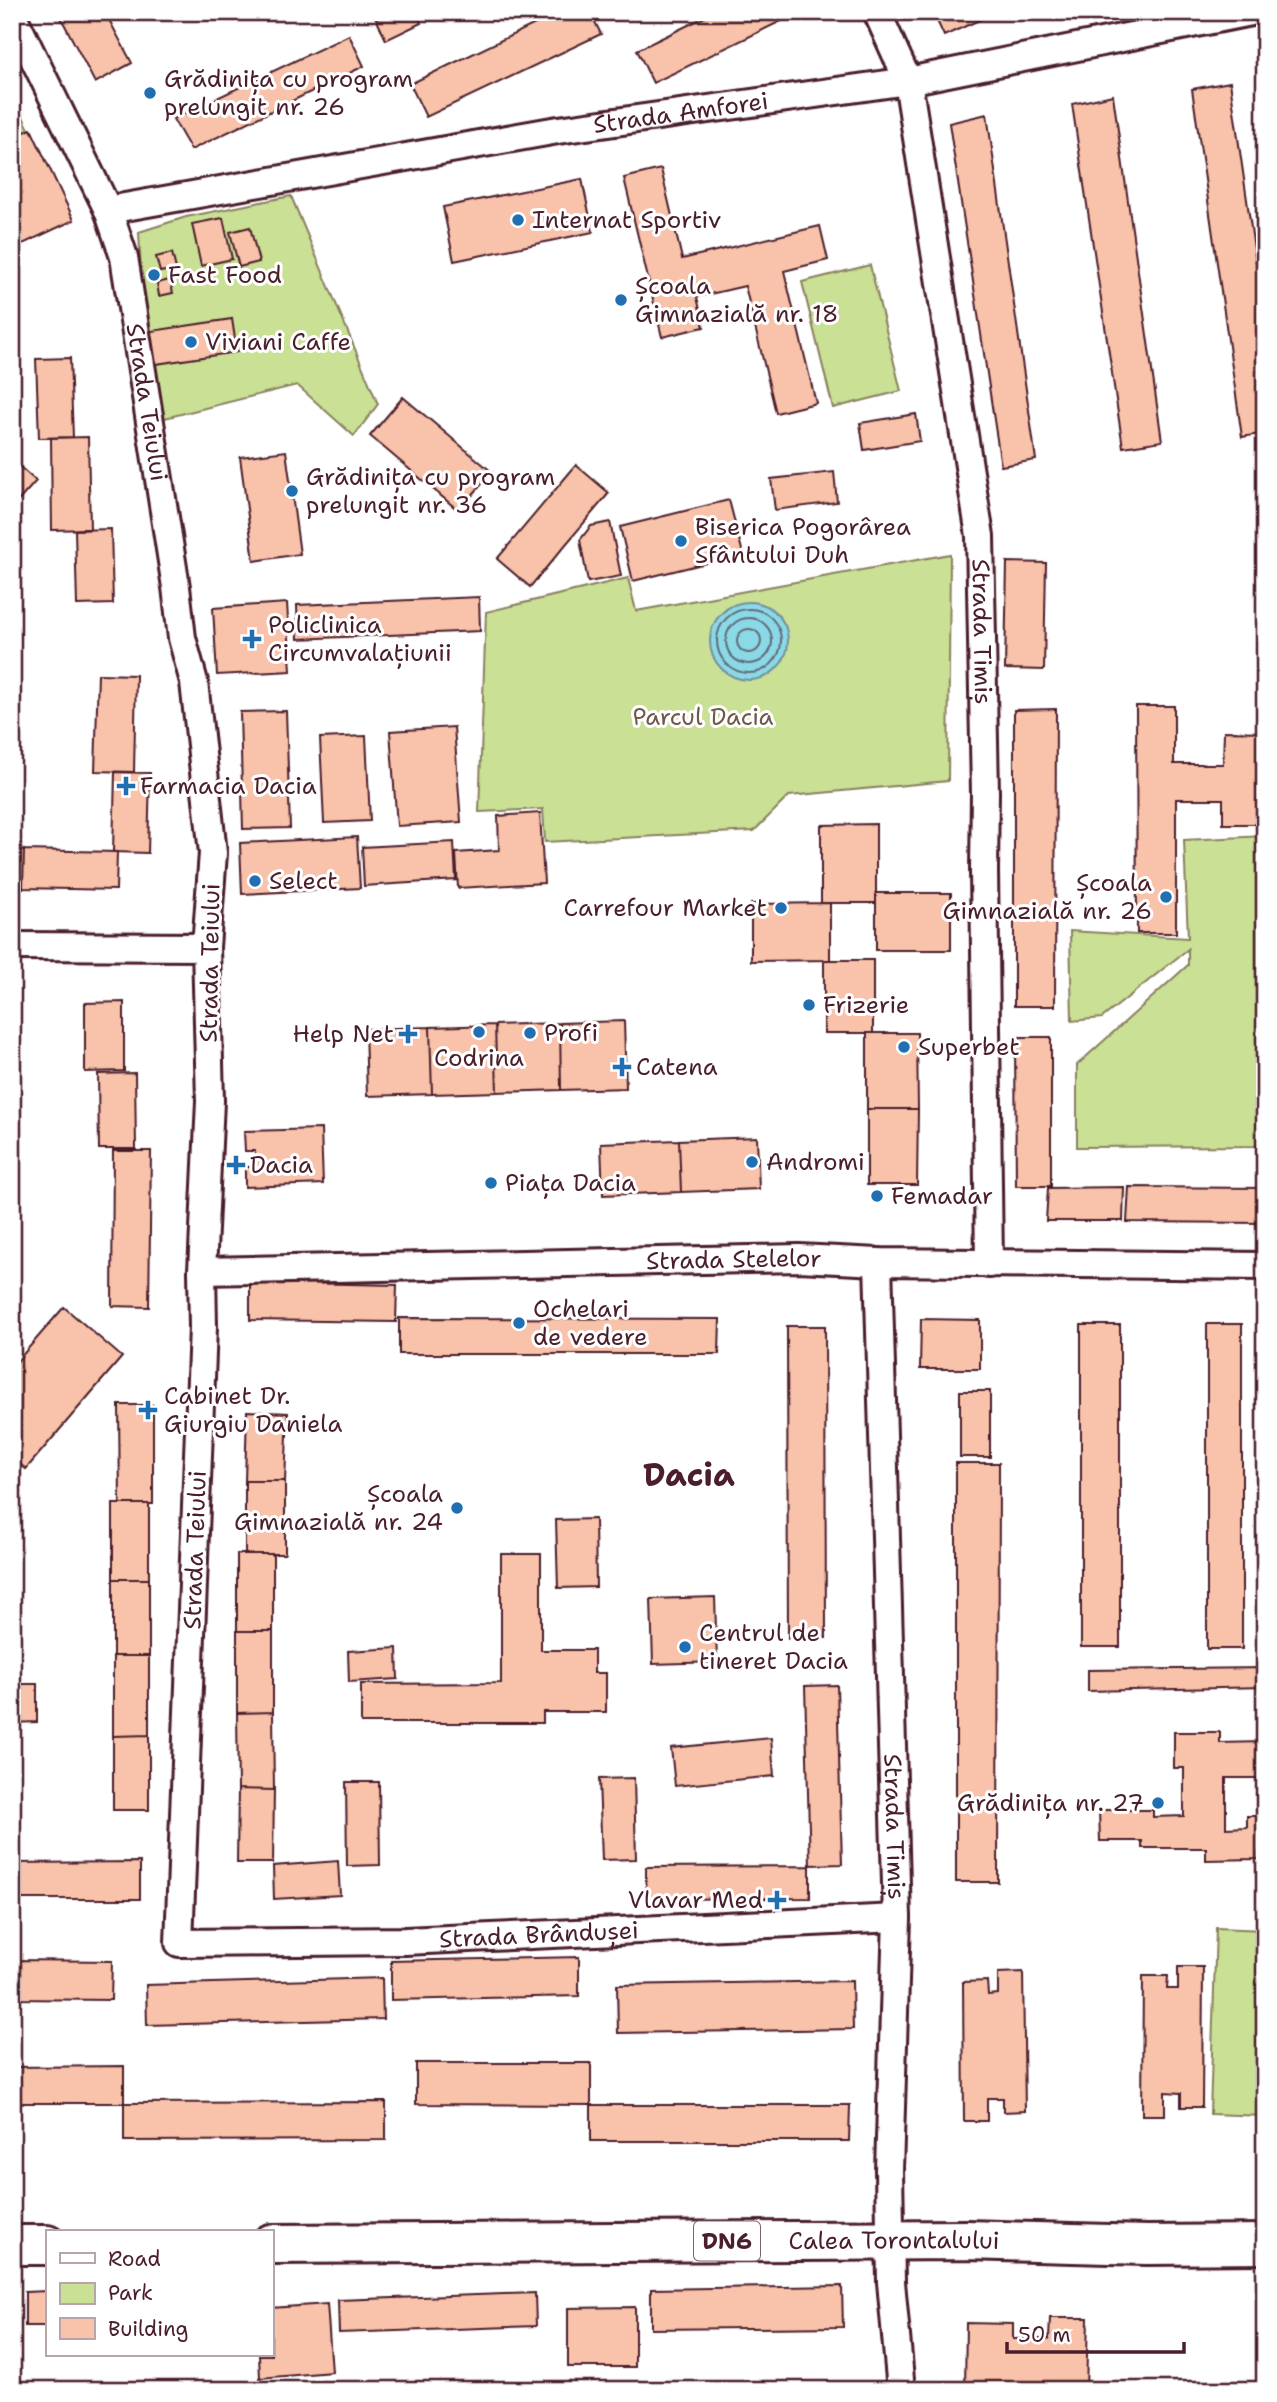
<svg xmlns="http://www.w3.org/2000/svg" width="1277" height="2402" viewBox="0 0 1277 2402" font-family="'Shantell Sans',sans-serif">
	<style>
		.green { fill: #c9e095; stroke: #8a8060; stroke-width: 2 }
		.water { fill: #8ad9e7; stroke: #708f9c; stroke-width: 2 }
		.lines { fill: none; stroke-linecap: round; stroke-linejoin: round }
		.shore { stroke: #646976; stroke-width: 2 }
		.building { fill: #f8c3aa; stroke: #4a1f2b; stroke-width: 2 }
		.street-casing { stroke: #4a1f2b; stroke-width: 32 }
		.primary-casing { stroke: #4a1f2b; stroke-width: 44 }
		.street { stroke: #fff; stroke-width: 26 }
		.primary { stroke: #fff; stroke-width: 38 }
		.poi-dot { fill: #1f6fb2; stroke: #fff; stroke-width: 2.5 }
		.labels { text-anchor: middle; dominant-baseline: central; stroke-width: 6; stroke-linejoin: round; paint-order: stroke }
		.shield { fill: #fff; stroke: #80626b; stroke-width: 2 }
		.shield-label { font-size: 23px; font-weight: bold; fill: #4a1f2b }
		.poi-label { font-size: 24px; fill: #4a1f2b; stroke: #fff; text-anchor: start }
		.street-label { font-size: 24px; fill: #4a1f2b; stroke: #fff }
		.park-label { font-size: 24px; fill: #70594b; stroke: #fff }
		.district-label { font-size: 32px; font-weight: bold; fill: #4a1f2b; stroke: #fff }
	</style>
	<rect width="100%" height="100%" fill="#fff"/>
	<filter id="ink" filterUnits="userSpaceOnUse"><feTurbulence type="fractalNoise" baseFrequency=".0143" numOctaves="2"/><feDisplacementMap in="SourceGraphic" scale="14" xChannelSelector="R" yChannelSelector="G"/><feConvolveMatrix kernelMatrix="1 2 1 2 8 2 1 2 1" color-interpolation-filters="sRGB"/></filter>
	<g filter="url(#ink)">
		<path class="green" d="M12,94L29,129L12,137Z
			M291,196L378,404L354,436L297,385L157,420L143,312L139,232L186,217Z
			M870,265L901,391L833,408L802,282Z
			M950,554L948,781L789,796L754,831L545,842L543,809L479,812L486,612L628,578L636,611Z
			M1265,836V1146L1077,1147V1065L1188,965V949L1102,1018L1072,1021L1070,931L1188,938L1184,840Z
			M1216,1928L1265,1930V2116L1210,2114Z"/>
		<path class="water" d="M710 641a39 39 0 1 1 78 0a39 39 0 1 1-78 0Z"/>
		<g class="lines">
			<path class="shore" d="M717 641a32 32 0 1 1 64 0a32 32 0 1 1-64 0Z
				M726 641a23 23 0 1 1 46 0a23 23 0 1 1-46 0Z
				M737 641a12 12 0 1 1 24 0a12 12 0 1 1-24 0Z"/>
		</g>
		<path class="building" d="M58,12H95L97,16L105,12L132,63L95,83Z
			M373,12H416L421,23L386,40Z
			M560,12H590L601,34L426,117L410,84Z
			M715,12H800L653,83L637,50Z
			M933,12H997L944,36Z
			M1033,12H1049L1035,18Z
			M349,35L364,66L191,150L173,119Z
			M1230,82L1265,325V433L1242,437L1192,89Z
			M1113,95L1162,441L1123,447L1072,104Z
			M987,114L1036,460L1001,466L949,123Z
			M31,129L74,220L12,249V138Z
			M661,169L682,259L820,226L828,260L784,271L816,403L776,413L745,286L697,297L704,327L662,337L624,178Z
			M582,179L593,232L454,261L443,207Z
			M223,218L232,259L201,266L192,224Z
			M250,227L259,262L239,267L230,232Z
			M172,253L176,269L160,272L156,257Z
			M170,280L173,293L159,296L157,283Z
			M232,319L237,352L149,365L145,332Z
			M70,358L73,437L39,438L36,359Z
			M403,397L492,472L459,511L370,436Z
			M916,414L920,441L864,450L860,423Z
			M88,437L90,529L52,530L51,438Z
			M286,451L300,554L254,561L240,457Z
			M12,460L36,481L12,508Z
			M576,465L609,493L530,587L497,559Z
			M834,472L837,502L775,510L771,479Z
			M729,500L743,554L633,581L620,527Z
			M610,522L621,576L588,582L580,540L591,526Z
			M111,529L113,604L77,605L75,530Z
			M1007,562L1046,563L1044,670L1005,669Z
			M479,597L480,631L298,639L297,605Z
			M287,603L291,671L217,675L213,608Z
			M287,603L291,671L217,675L213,608Z
			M98,674L136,675L134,772L95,771Z
			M1136,706H1174V764H1223L1224,731L1263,732L1259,824H1223V799H1176V933H1137Z
			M1056,709L1055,1006H1014V710Z
			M286,711L290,828L243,829L240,712Z
			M286,711L290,828L243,829L240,712Z
			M454,727L461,822L397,826L390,731Z
			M366,736L370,821L324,823L320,738Z
			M115,772L150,773L148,853L113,852Z
			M540,813L544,883L458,888L456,853L499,850L498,816Z
			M876,824V903H821V825Z
			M357,837L360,888L242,894L240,843Z
			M454,842L456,880L364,886L362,847Z
			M12,849L24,850L23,888H12Z
			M24,850L117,852L116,890L23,888Z
			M876,893H951V950H876Z
			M830,903V960L751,961V904Z
			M824,960H873V1033H824Z
			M124,1002V1071L85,1072V1003Z
			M624,1021L626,1088L561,1090L560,1023Z
			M560,1023L561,1090L497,1092L495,1025Z
			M495,1025L497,1092L432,1094L430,1027Z
			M430,1027L432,1094L367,1096L365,1029Z
			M867,1033H917L918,1109H867Z
			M1015,1037H1051V1186H1016Z
			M135,1073L136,1149H99L98,1074Z
			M867,1109H918L917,1185H867Z
			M321,1129L323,1184L245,1187V1167H255V1151H245L244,1131Z
			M757,1137L759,1189L681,1192L679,1140Z
			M679,1140L681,1192L603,1195L601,1143Z
			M113,1151H151L149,1307L112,1306Z
			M1124,1187L1123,1221H1046L1048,1188Z
			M1129,1187L1265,1188V1223L1127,1222Z
			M250,1282L397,1285L396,1322L250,1320Z
			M64,1307L122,1357L26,1469L17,1462L12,1468V1367Z
			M64,1307L122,1357L26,1469L12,1458V1367Z
			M399,1318L720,1319L719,1354H399Z
			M921,1319L980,1320V1369H920Z
			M1207,1324H1242V1649H1207Z
			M1081,1325H1120V1647H1081Z
			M787,1326H825L826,1638H788Z
			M960,1391H990V1457H960Z
			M119,1405H153V1504H120Z
			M247,1411L288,1413L285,1481H245Z
			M956,1463H999L998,1882H956Z
			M245,1481H285V1554H245Z
			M113,1504H149V1579H113Z
			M595,1519L596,1587L558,1588L556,1520Z
			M237,1554H273V1631H237Z
			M501,1554H541V1650H594V1673H606V1712H543V1723H361V1684L501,1683Z
			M113,1579H149V1656H113Z
			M715,1597L717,1662L653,1664L651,1599Z
			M237,1631H273V1712L237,1713Z
			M397,1648L398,1679L349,1682L348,1651Z
			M113,1656H149V1735L113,1736Z
			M1265,1668V1687L1088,1691V1670Z
			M12,1684H37V1722L12,1723Z
			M837,1685L842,1864L810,1865L805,1686Z
			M273,1712L274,1790L238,1789L237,1713Z
			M1174,1732H1220V1743L1263,1742V1778H1226V1828L1247,1827V1816H1265V1852H1259V1859L1206,1860V1848H1142V1841H1100L1099,1810H1153V1817L1184,1816V1768H1174Z
			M149,1735V1810H113V1736Z
			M771,1738L774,1776L675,1786L671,1748Z
			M634,1778L636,1859L602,1860L599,1779Z
			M346,1782H379L380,1865L347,1866Z
			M238,1789L274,1790L273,1863H237Z
			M338,1861L340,1895L274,1899L273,1866Z
			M140,1862V1899H12V1863Z
			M810,1866V1898L646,1899V1867Z
			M579,1957V1996L391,2000V1961Z
			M12,1960L112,1961L111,2000L12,1999Z
			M1178,1967H1203L1202,2107H1181V2093L1165,2092V2115H1142L1143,1976H1168L1167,1989H1178Z
			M1023,1972L1025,2111L1003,2112V2098H987V2121H964L963,1982L987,1981L988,1995L998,1994V1973Z
			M382,1978L383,2019L147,2025L146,1985Z
			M852,1981L853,2029L618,2033L617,1985Z
			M416,2063H591V2105L416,2104Z
			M124,2066V2103H12V2067Z
			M386,2102V2140L124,2141V2103Z
			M591,2105H850L849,2141H591Z
			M842,2286L843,2327L651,2329V2289Z
			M47,2291V2326H25V2292Z
			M535,2293L536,2326L339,2333L338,2300Z
			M327,2304L332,2372L260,2378L259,2355H271V2308Z
			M635,2307V2367H568V2308Z
			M12,2308L16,2369H12Z
			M1050,2318H1088L1086,2390H965L966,2323L1013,2324V2339H1049Z
			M729,2387H766L767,2390H729Z"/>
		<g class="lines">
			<g class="street-casing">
				<g id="street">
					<path id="s1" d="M877,12L908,81L980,536L985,793L984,870L989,1264"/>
					<path id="s2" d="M12,14L108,210L124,257L176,587L182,638L194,682L213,853L206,947L210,1101L202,1271L203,1327L179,1943L405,1941L897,1918"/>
					<path id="s3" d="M108,210L558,130L908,81L1251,12"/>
					<path d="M12,946L206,947"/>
					<path id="s4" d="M878,1262L897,1918L889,2170L891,2282L901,2390"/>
					<path id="s5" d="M202,1271L799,1258L878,1262L1265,1266"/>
				</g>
			</g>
			<g class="primary-casing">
				<g id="primary">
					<path id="s6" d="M271,2244L967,2240L1147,2245L1265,2244"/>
					<path d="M12,2245H47"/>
				</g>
			</g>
			<use href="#street" class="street"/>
			<use href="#primary" class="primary"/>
		</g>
	</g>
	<g class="poi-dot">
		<circle cx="150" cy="93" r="7"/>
		<circle cx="518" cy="220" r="7"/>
		<circle cx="154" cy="275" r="7"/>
		<circle cx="621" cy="300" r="7"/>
		<circle cx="191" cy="342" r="7"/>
		<circle cx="292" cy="491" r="7"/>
		<circle cx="681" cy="541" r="7"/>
		<path d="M248.5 628.5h7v7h7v7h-7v7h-7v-7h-7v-7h7z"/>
		<path d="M122.5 775.5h7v7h7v7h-7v7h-7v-7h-7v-7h7z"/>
		<circle cx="255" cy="881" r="7"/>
		<circle cx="1166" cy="897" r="7"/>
		<circle cx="781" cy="908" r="7"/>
		<circle cx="809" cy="1005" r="7"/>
		<circle cx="479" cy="1032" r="7"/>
		<circle cx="530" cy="1033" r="7"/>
		<path d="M404.5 1023.5h7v7h7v7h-7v7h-7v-7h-7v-7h7z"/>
		<circle cx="904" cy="1047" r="7"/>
		<path d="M618.5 1056.5h7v7h7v7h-7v7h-7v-7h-7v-7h7z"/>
		<circle cx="752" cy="1162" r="7"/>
		<path d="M232.5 1154.5h7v7h7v7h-7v7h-7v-7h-7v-7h7z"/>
		<circle cx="491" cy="1183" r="7"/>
		<circle cx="877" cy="1196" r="7"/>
		<circle cx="519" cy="1323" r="7"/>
		<path d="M144.5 1399.5h7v7h7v7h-7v7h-7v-7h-7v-7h7z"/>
		<circle cx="457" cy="1508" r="7"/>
		<circle cx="685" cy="1647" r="7"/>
		<circle cx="1158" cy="1803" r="7"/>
		<path d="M773.5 1889.5h7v7h7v7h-7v7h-7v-7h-7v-7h7z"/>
	</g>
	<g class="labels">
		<rect class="shield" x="694" y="2221.5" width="66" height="39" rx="5"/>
		<g class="shield-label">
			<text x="727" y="2241">DN6</text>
		</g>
		<g class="poi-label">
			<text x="164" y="79">Grădinița cu program<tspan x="164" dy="28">prelungit nr. 26</tspan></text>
			<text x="532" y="220">Internat Sportiv</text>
			<text x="168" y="275">Fast Food</text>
			<text x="635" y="286">Școala<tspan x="635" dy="28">Gimnazială nr. 18</tspan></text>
			<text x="205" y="342">Viviani Caffe</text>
			<text x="306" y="477">Grădinița cu program<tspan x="306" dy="28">prelungit nr. 36</tspan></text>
			<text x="695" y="527">Biserica Pogorârea<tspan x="695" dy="28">Sfântului Duh</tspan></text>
			<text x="268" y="625">Policlinica<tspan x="268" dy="28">Circumvalațiunii</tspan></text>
			<text x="140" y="786">Farmacia Dacia</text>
			<text x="269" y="881">Select</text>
			<text x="1152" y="883" text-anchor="end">Școala<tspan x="1152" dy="28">Gimnazială nr. 26</tspan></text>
			<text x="767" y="908" text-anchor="end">Carrefour Market</text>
			<text x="823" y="1005">Frizerie</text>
			<text x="544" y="1033">Profi</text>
			<text x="394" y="1034" text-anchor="end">Help Net</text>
			<text x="918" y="1047">Superbet</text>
			<text x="479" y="1058" text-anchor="middle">Codrina</text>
			<text x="636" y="1067">Catena</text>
			<text x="766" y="1162">Andromi</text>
			<text x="250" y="1165">Dacia</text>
			<text x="505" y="1183">Piața Dacia</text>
			<text x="891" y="1196">Femadar</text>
			<text x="533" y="1309">Ochelari<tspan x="533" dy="28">de vedere</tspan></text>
			<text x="164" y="1396">Cabinet Dr.<tspan x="164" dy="28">Giurgiu Daniela</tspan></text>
			<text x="443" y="1494" text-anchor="end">Școala<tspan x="443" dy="28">Gimnazială nr. 24</tspan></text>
			<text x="699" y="1633">Centrul de<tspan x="699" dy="28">tineret Dacia</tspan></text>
			<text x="1144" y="1803" text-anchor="end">Grădinița nr. 27</text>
			<text x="763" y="1900" text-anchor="end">Vlavar Med</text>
		</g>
		<g class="street-label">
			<text stroke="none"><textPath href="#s3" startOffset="581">Strada Amforei</textPath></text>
			<text stroke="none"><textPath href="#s2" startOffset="415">Strada Teiului</textPath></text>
			<text stroke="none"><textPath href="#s1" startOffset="632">Strada Timiș</textPath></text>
			<text transform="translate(210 963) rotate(-89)">Strada Teiului</text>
			<text stroke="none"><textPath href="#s5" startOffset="532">Strada Stelelor</textPath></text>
			<text transform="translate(195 1550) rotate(-88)">Strada Teiului</text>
			<text stroke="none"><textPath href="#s4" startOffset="565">Strada Timiș</textPath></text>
			<text stroke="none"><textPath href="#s2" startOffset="2322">Strada Brândușei</textPath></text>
			<text stroke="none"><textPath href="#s6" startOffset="623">Calea Torontalului</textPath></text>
		</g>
		<g class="park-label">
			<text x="703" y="717">Parcul Dacia</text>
		</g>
		<g class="district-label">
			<text x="689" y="1474">Dacia</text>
		</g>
	</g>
	<rect width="1277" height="2402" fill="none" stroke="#fff" stroke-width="42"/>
	<rect x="21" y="21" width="1235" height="2360" fill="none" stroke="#4a1f2b" stroke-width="2.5" filter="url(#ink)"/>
	<rect x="46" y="2230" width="228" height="126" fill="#ffffff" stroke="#b7a5aa" stroke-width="2"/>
	<rect x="60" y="2253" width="35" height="10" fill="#ffffff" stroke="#b7a5aa" stroke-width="2"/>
	<text x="108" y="2266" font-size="21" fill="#4a1f2b">Road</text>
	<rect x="60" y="2283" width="35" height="21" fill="#c9e095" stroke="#b7a5aa" stroke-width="2"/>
	<text x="108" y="2300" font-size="21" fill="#4a1f2b">Park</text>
	<rect x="60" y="2318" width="35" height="21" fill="#f8c3aa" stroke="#b7a5aa" stroke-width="2"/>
	<text x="108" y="2336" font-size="21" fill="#4a1f2b">Building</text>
	<path d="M1007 2342v10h177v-10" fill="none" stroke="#4a1f2b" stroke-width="3.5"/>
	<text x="1018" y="2342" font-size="21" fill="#4a1f2b" stroke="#ffffff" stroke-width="5" paint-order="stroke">50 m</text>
</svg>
